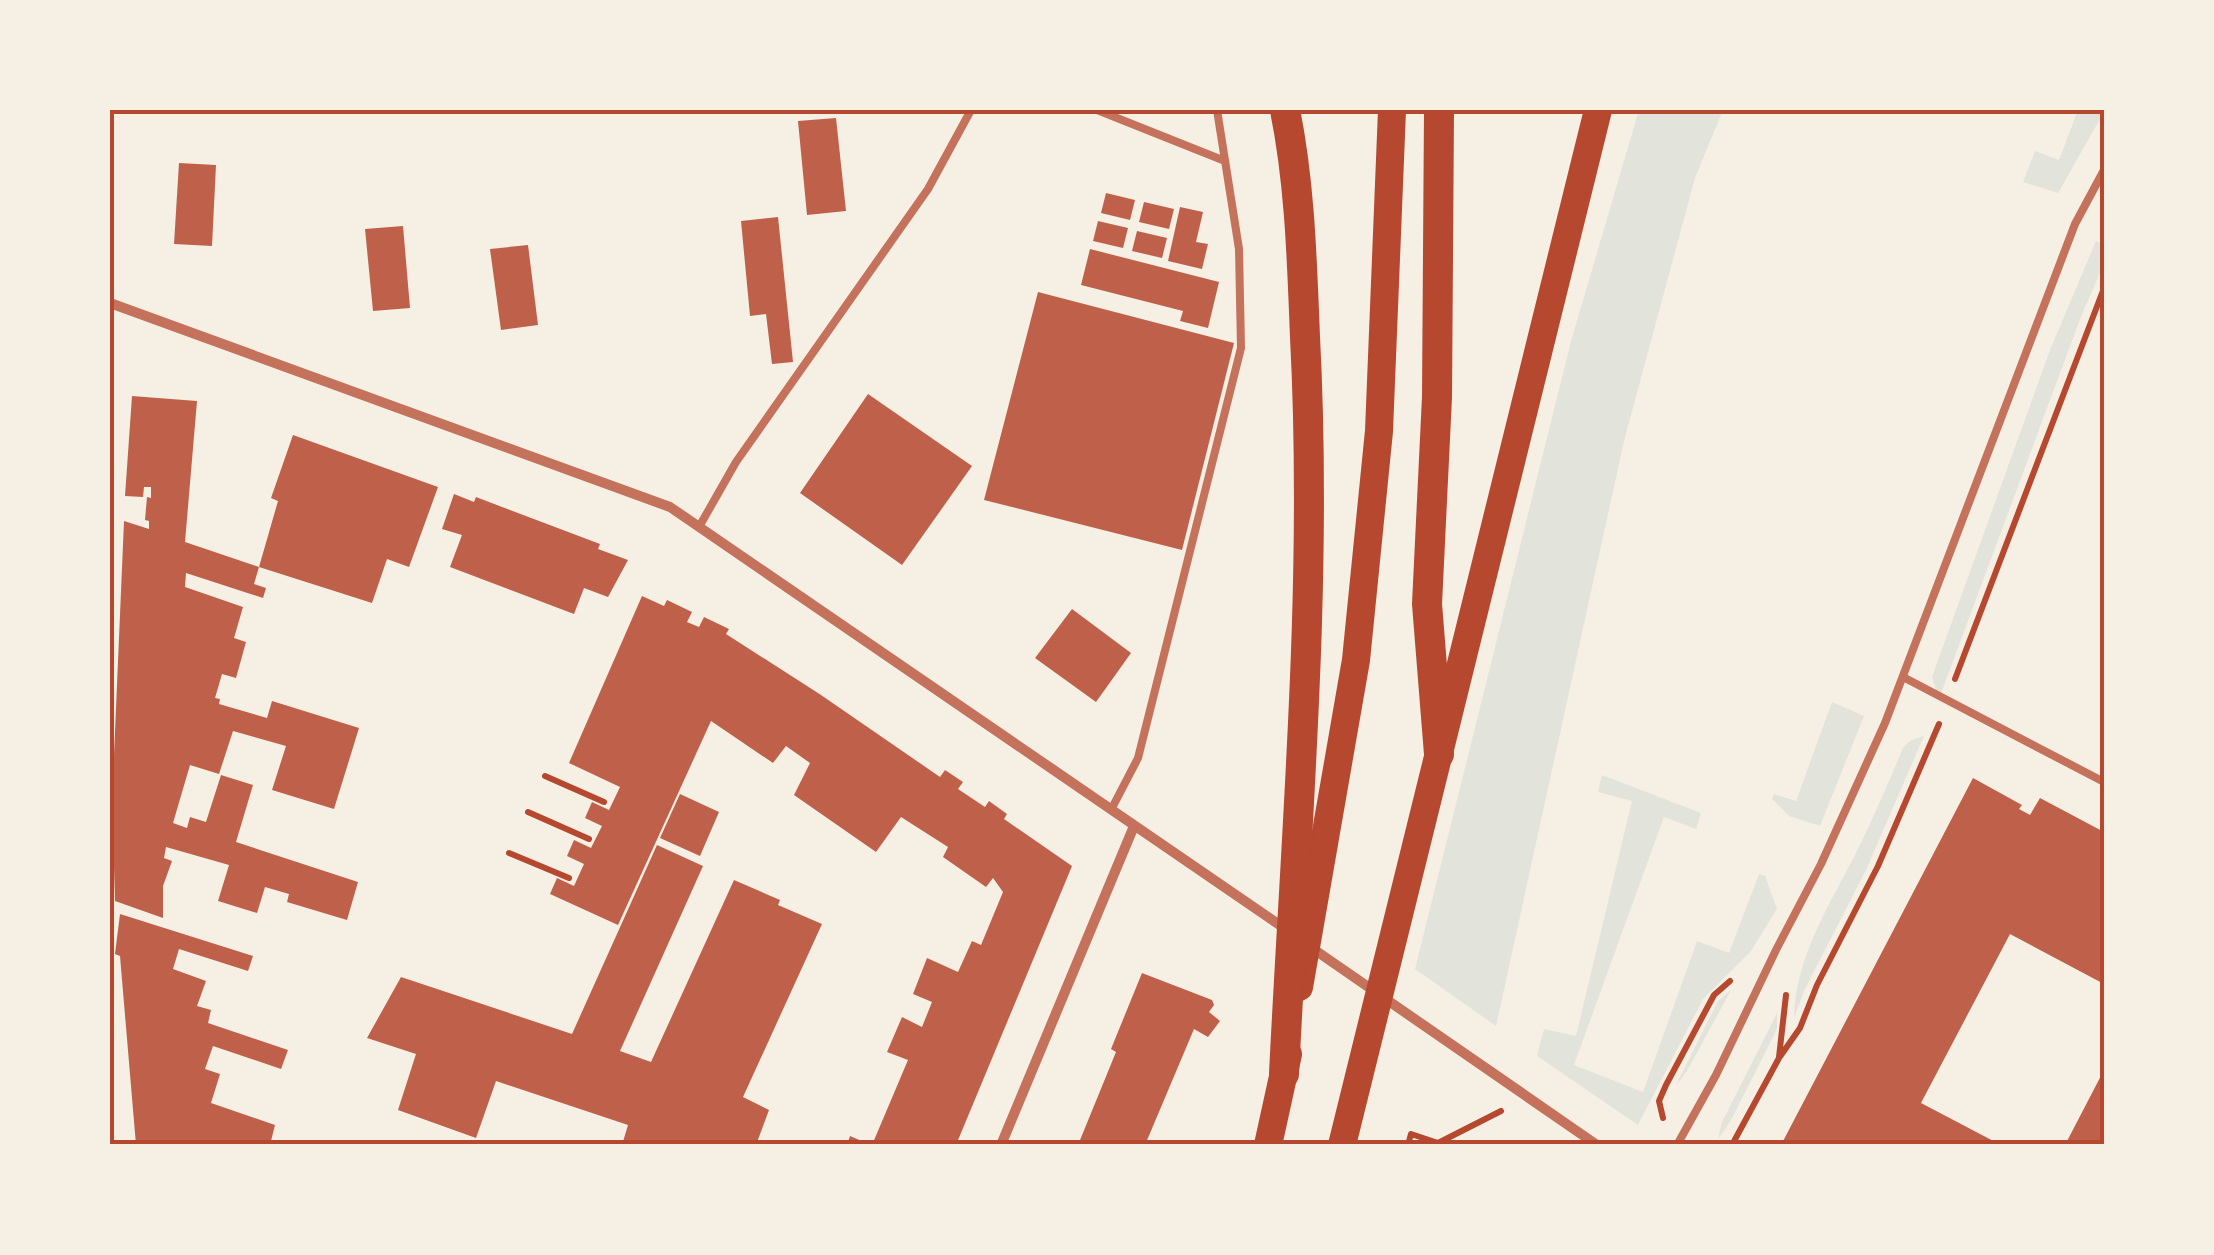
<svg xmlns="http://www.w3.org/2000/svg" width="2214" height="1255" viewBox="0 0 2214 1255" font-family="'DM Sans',sans-serif">
	<style>
		.green { fill: #e2e4dc }
		.building { fill: #bf614a }
		.lines { fill: none; stroke-linecap: round; stroke-linejoin: round }
		.path { stroke: #b5482f; stroke-width: 6 }
		.service { stroke: #c5725c; stroke-width: 8 }
		.minor { stroke: #c5725c; stroke-width: 10 }
		.trunk { stroke: #b5482f; stroke-width: 28 }
		.motorway { stroke: #b5482f; stroke-width: 30 }
		.neatline { fill: none; stroke: #b5482f; stroke-width: 4 }
	</style>
	<rect width="100%" height="100%" fill="#f6efe4"/>
	<path class="green" d="M1639,110H1723L1695,178L1624,441L1496,1026L1415,969L1571,341Z
		M2078,110L2104,112L2058,193L2023,182L2035,151L2059,160Z
		M2096,241L2104,245V264L2082,314L1939,699L1932,677L2050,350Z
		M1832,702L1864,716L1820,826L1789,816L1772,799L1774,794L1796,801Z
		M1924,736L1866,870L1805,989L1794,1018C1795,956 1832,901 1859,847C1875,814 1889,781 1903,748L1910,741Z
		M1602,775L1701,813L1696,829L1664,817L1574,1065L1643,1092L1697,941L1729,953L1759,874L1765,876L1777,909L1751,951L1703,999L1638,1125L1537,1056L1544,1029L1576,1036L1632,801L1598,792Z
		M1731,990L1687,1071L1675,1087L1718,1001Z
		M1777,1013V1028L1771,1041L1730,1122L1718,1139L1722,1122Z"/>
	<path class="building" d="M836,118L846,211L807,215L798,121Z
		M179,163L216,165L212,246L174,244Z
		M1106,193L1135,200L1130,220L1101,213Z
		M1144,202L1174,209L1169,229L1139,222Z
		M1180,207L1203,212L1196,242L1208,244L1202,269L1168,261Z
		M778,217L793,362L772,364L766,314L750,316L741,221Z
		M1098,221L1128,228L1123,248L1093,241Z
		M403,226L410,308L373,311L365,229Z
		M1137,231L1167,238L1162,258L1132,251Z
		M528,245L538,325L501,330L490,249Z
		M1090,249L1219,282L1208,328L1180,321L1183,311L1081,285Z
		M1038,292L1234,343L1182,550L984,500Z
		M868,394L972,466L902,565L800,493Z
		M132,396L197,401L185,542L259,567L254,584L266,588L263,598L186,573L185,587L243,607L234,638L246,642L236,678L222,674L215,698L220,699L219,704L267,718L272,701L359,728L334,809L272,790L286,746L233,731L219,774L190,765L173,823L187,828L190,817L206,822L221,775L253,785L236,842L358,882L347,920L287,902L289,894L265,887L257,913L218,901L229,865L166,847L164,858L172,861L163,886V918L115,901L112,802L124,521L149,529V521L145,520L147,497L151,498V487H144L143,497L125,496Z
		M293,435L438,487L409,567L387,559L372,603L259,567L278,501L271,498Z
		M454,494L474,502L476,497L600,544L598,549L628,560L608,597L584,588L574,614L450,567L462,535L442,529Z
		M642,596L664,606L667,600L692,612L687,622L699,627L704,617L729,629L726,634L821,695L940,777L945,770L963,782L958,789L985,807L989,801L1007,814L1004,819L1072,866L956,1145H872L908,1060L887,1052L902,1017L922,1027L932,1002L913,994L927,958L958,972L972,941L981,945L1003,892L993,878L986,887L943,857L948,847L901,817L876,852L794,795L810,763L786,746L773,763L711,721L618,925L550,894L557,878L574,886L584,864L567,856L574,840L591,848L602,826L585,818L592,802L609,810L620,787L569,763Z
		M1072,609L1131,653L1096,702L1035,658Z
		M1973,778L2022,805L2019,809L2030,815L2040,798L2104,832V984L2010,934L1921,1103L2001,1145H1781Z
		M680,794L719,812L700,856L660,838Z
		M657,845L703,866L620,1051L651,1062L734,880L780,900L778,905L822,924L743,1097L769,1110L756,1145H622L628,1125L496,1081L476,1138L398,1110L416,1054L367,1038L401,977L572,1034Z
		M120,914L253,956L248,971L179,949L173,969L206,981L197,1006L211,1010L208,1023L288,1050L281,1069L213,1046L205,1069L220,1074L211,1103L275,1125L270,1145H136L120,956L115,954Z
		M1142,973L1212,1000L1214,1005L1209,1012L1220,1021L1208,1037L1194,1029L1145,1145H1078L1116,1052L1111,1049Z
		M2104,1070V1145H2065Z
		M850,1136L871,1145H847Z"/>
	<g class="lines">
		<path class="path" d="M1955,679L2104,288
			M545,776L604,802
			M528,812L589,839
			M509,853L569,878
			M1779,1057L1786,995
			M1663,1118L1659,1101L1666,1085L1714,995L1730,981
			M1408,1145L1411,1134L1438,1143L1501,1111
			M1732,1145L1779,1058L1800,1028L1817,985L1878,866L1939,724"/>
		<path class="service" d="M1097,110L1225,161
			M699,527L736,462L928,189L971,110
			M1903,677L2104,782
			M1111,810L1138,758L1241,348L1239,249L1217,110
			M1677,1145L1716,1075L1776,950L1821,864L1885,723L2075,224L2104,170"/>
		<path class="minor" d="M110,303L670,507L1287,930
			M1309,946L1597,1145
			M1001,1145L1134,826"/>
		<path class="trunk" d="M1299,987L1356,660L1379,431L1392,110
			M1268,1145L1288,1054
			M1342,1145L1598,110"/>
		<path class="motorway" d="M1439,754L1427,604L1437,397L1439,110
			M1284,1074C1296,829 1318,583 1305,337C1302,262 1300,184 1285,110"/>
	</g>
	<rect width="2214" height="1255" fill="none" stroke="#f6efe4" stroke-width="225"/>
	<rect x="112" y="112" width="1990" height="1030" class="neatline"/>
</svg>
